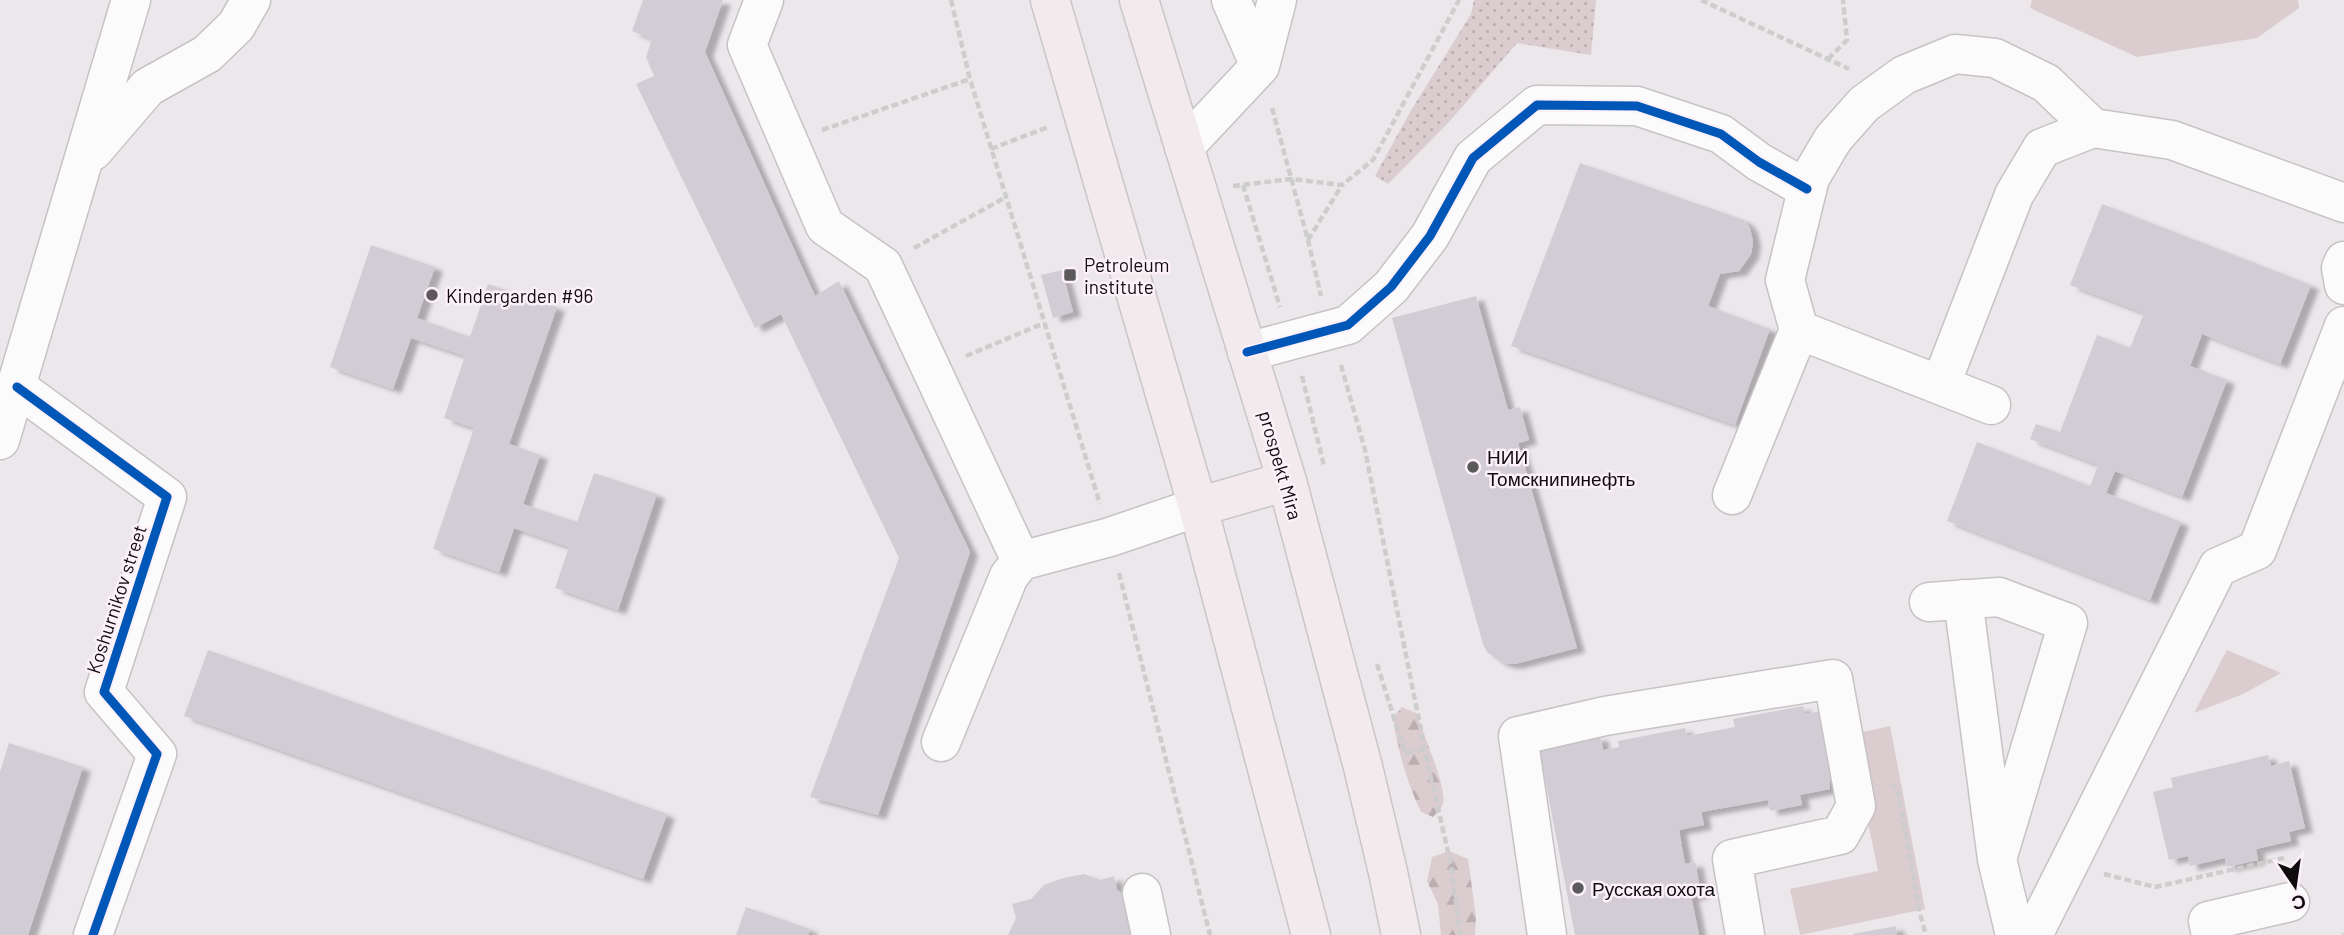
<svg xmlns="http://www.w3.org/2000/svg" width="2344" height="935" viewBox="0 0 2344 935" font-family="Barlow,sans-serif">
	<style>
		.grass { fill: url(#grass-dots) }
		.forest { fill: url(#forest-firs) }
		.park { fill: #dbcccf }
		.building { fill: #d2cdd4; filter: url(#shadow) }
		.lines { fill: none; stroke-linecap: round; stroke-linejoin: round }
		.minor-casing { stroke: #c6c2c5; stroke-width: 41 }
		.major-casing { stroke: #c8c6c8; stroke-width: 41 }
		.path { stroke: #cdcdcd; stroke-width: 4.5; stroke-dasharray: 7 3.5; stroke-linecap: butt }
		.minor { stroke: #fcfbfc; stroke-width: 38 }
		.major { stroke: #f3eaee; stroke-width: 38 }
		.cycleway-casing { stroke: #fcf1f9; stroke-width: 13 }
		.cycleway { stroke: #0057b8; stroke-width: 9 }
		.poi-dot { fill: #5c595b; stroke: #fcf1f9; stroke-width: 2.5 }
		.labels { text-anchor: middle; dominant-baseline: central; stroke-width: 5; stroke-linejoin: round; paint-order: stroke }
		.poi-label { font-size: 19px; fill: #0f0c0e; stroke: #fcf1f9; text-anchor: start }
		.street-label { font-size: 19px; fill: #0f0c0e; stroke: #fcf1f9 }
	</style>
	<defs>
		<pattern id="grass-dots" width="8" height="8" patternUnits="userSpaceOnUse" patternTransform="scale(1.75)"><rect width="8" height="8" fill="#dbcccf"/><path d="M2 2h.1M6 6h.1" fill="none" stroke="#bbaeb1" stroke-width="1.8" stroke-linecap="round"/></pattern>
		<pattern id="forest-firs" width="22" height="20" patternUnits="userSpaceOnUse" patternTransform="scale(1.75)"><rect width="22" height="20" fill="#dbcccf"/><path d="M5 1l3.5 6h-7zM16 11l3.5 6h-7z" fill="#bbaeb1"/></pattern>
		<filter id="shadow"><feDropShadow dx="8" dy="4.5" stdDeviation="2" flood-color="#0004"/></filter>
	</defs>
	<rect width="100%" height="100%" fill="#ece7eb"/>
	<path class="grass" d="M1474,0H1596L1591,55L1517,43L1449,122L1388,184L1375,176L1410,112L1471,14Z"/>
	<path class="forest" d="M1402,707L1416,713C1422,730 1447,788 1443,803C1442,808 1437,813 1433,817L1421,812C1407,783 1398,751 1393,718Z
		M1449,851L1468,859L1476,917L1475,935H1441L1438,904L1427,881L1432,857Z"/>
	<path class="park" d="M2032,0H2298L2299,8L2257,38L2137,57L2030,8Z
		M2227,650L2281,673L2243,694L2194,713Z
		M1890,726L1925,909L1800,935L1790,889L1878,871L1850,735Z"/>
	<path class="building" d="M643,0H723L705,52L815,296L839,281L970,552L878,815L810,797L899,558L781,314L755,328L636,84L654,76L646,57L652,39L632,31Z
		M1580,163L1744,220L1750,228L1753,242L1751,254L1739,271L1720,274L1708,306L1770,329L1735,425L1511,346Z
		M2102,204L2311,285L2280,364L2202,334L2190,366L2227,380L2182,497L2115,471L2106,493L2181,522L2150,600L1947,521L1977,442L2090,486L2098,465L2030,439L2036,424L2060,432L2097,335L2130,348L2144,313L2070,285Z
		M371,245L435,267L417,318L470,337L488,284L557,307L509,444L540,455L523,504L577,522L594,473L657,494L618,610L555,588L569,547L514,528L499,572L433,549L474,428L444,418L465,356L411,338L393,389L330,367Z
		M1062,270L1073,312L1053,318L1041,275Z
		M1476,296L1508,410L1520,407L1529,440L1518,443L1577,648L1515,664H1507L1499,661L1487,652L1483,644L1392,318Z
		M208,650L667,814L643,879L184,716Z
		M1803,706L1805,714L1821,711L1834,781L1829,782L1830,789L1800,795L1802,805L1770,811L1768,800L1701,812L1704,825L1679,830L1685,864L1695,862L1701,894L1691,896L1699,935H1575L1539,748L1600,736L1603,750L1619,747L1618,741L1685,728L1687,736L1735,727L1733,719Z
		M9,743L83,767L28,935H0V772Z
		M2268,755L2271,766L2289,761L2305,828L2289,832L2291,841L2256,849L2258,860L2227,867L2225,858L2190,866L2188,856L2169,860L2153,792L2173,787L2171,778Z
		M1084,874L1100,880L1114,876L1117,890L1135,901L1145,935H1008L1016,918L1012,904L1031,899L1044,885L1063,878Z
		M746,907L810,929L808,935H736Z
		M1896,926L1897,935H1853V934Z"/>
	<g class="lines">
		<g class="minor-casing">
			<path id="minor" d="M764,0L747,45L825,226L883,266L1021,561
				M1231,0L1260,66
				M1184,147L1260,66L1277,0
				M93,151L148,87L207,54L236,26L251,0
				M2344,261L2341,268L2344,285
				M1799,330L1991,405
				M1247,352L1348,325L1391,287L1430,236L1473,158L1537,105L1637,106L1721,134L1759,162L1807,189
				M1941,384L2014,195L2042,148L2093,128
				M17,387L167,497L104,692L157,754L93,935
				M0,440L131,0
				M1732,495L1799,330L1785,280L1810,178L1833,139L1864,104L1904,75L1955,54L1995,58L2046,83L2093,128L2172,140L2344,203
				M1963,599L1997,859L2015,935
				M1929,602L1999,597L2068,623L1997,859
				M941,742L1009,576L1021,561L1110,537L1198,507
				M1142,893L1151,935
				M1547,935L1518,736L1605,716L1833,679L1856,806L1840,835L1732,859L1745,935
				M2033,935L2218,567L2257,550L2344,326
				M2211,935L2208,921L2290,902"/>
		</g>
		<g class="major-casing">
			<path id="major" d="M1050,0L1198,507L1311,935
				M1139,0L1287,481L1363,767L1388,872L1401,935
				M1198,507L1287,481"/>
		</g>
		<path class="path" d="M951,0L970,79L1100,504
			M1701,0L1849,69
			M1828,59L1847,40L1843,0
			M1272,108L1308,240L1321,296
			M822,130L970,79
			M991,149L1048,127
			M1243,185L1280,307
			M1233,186L1291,179L1342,185L1373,160L1459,0
			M1308,240L1342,185
			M914,248L1006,197
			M966,356L1044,323
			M1341,365L1365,450L1427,760L1451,865L1460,935
			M1302,376L1324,466
			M1119,573L1210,935
			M1377,664L1405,753L1425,749
			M1891,783L1898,791L1920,914L1926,935
			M2104,874L2155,887L2284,858
			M2343,935L2344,934"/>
		<use href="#minor" class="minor"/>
		<use href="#major" class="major"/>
		<g class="cycleway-casing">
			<path id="cycleway" d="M1247,352L1348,325L1391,287L1430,236L1473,158L1537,105L1637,106L1721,134L1759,162L1807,189
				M17,387L167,497L104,692L157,754L93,935"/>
		</g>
		<use href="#cycleway" class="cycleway"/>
	</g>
	<g class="poi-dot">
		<rect x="1063" y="268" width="14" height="14" rx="3.5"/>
		<circle cx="432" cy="295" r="7"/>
		<circle cx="1473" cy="467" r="7"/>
		<circle cx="1578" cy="888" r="7"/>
	</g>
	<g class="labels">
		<g class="poi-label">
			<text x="1084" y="264">Petroleum<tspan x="1084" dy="22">institute</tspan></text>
			<text x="446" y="295">Kindergarden #96</text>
			<text x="1487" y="456">НИИ<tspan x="1487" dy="22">Томскнипинефть</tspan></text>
			<text x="1592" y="888">Русская охота</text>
		</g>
		<g class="street-label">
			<text transform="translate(1281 465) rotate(74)">prospekt Mira</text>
			<text transform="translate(116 599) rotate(-72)">Koshurnikov street</text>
		</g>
	</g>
	<g transform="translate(2295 886) rotate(167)" stroke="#fcf1f9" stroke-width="5" paint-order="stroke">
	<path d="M0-5L12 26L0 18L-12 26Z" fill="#0f0c0e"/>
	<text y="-10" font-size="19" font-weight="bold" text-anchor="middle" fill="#0f0c0e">С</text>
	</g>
</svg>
